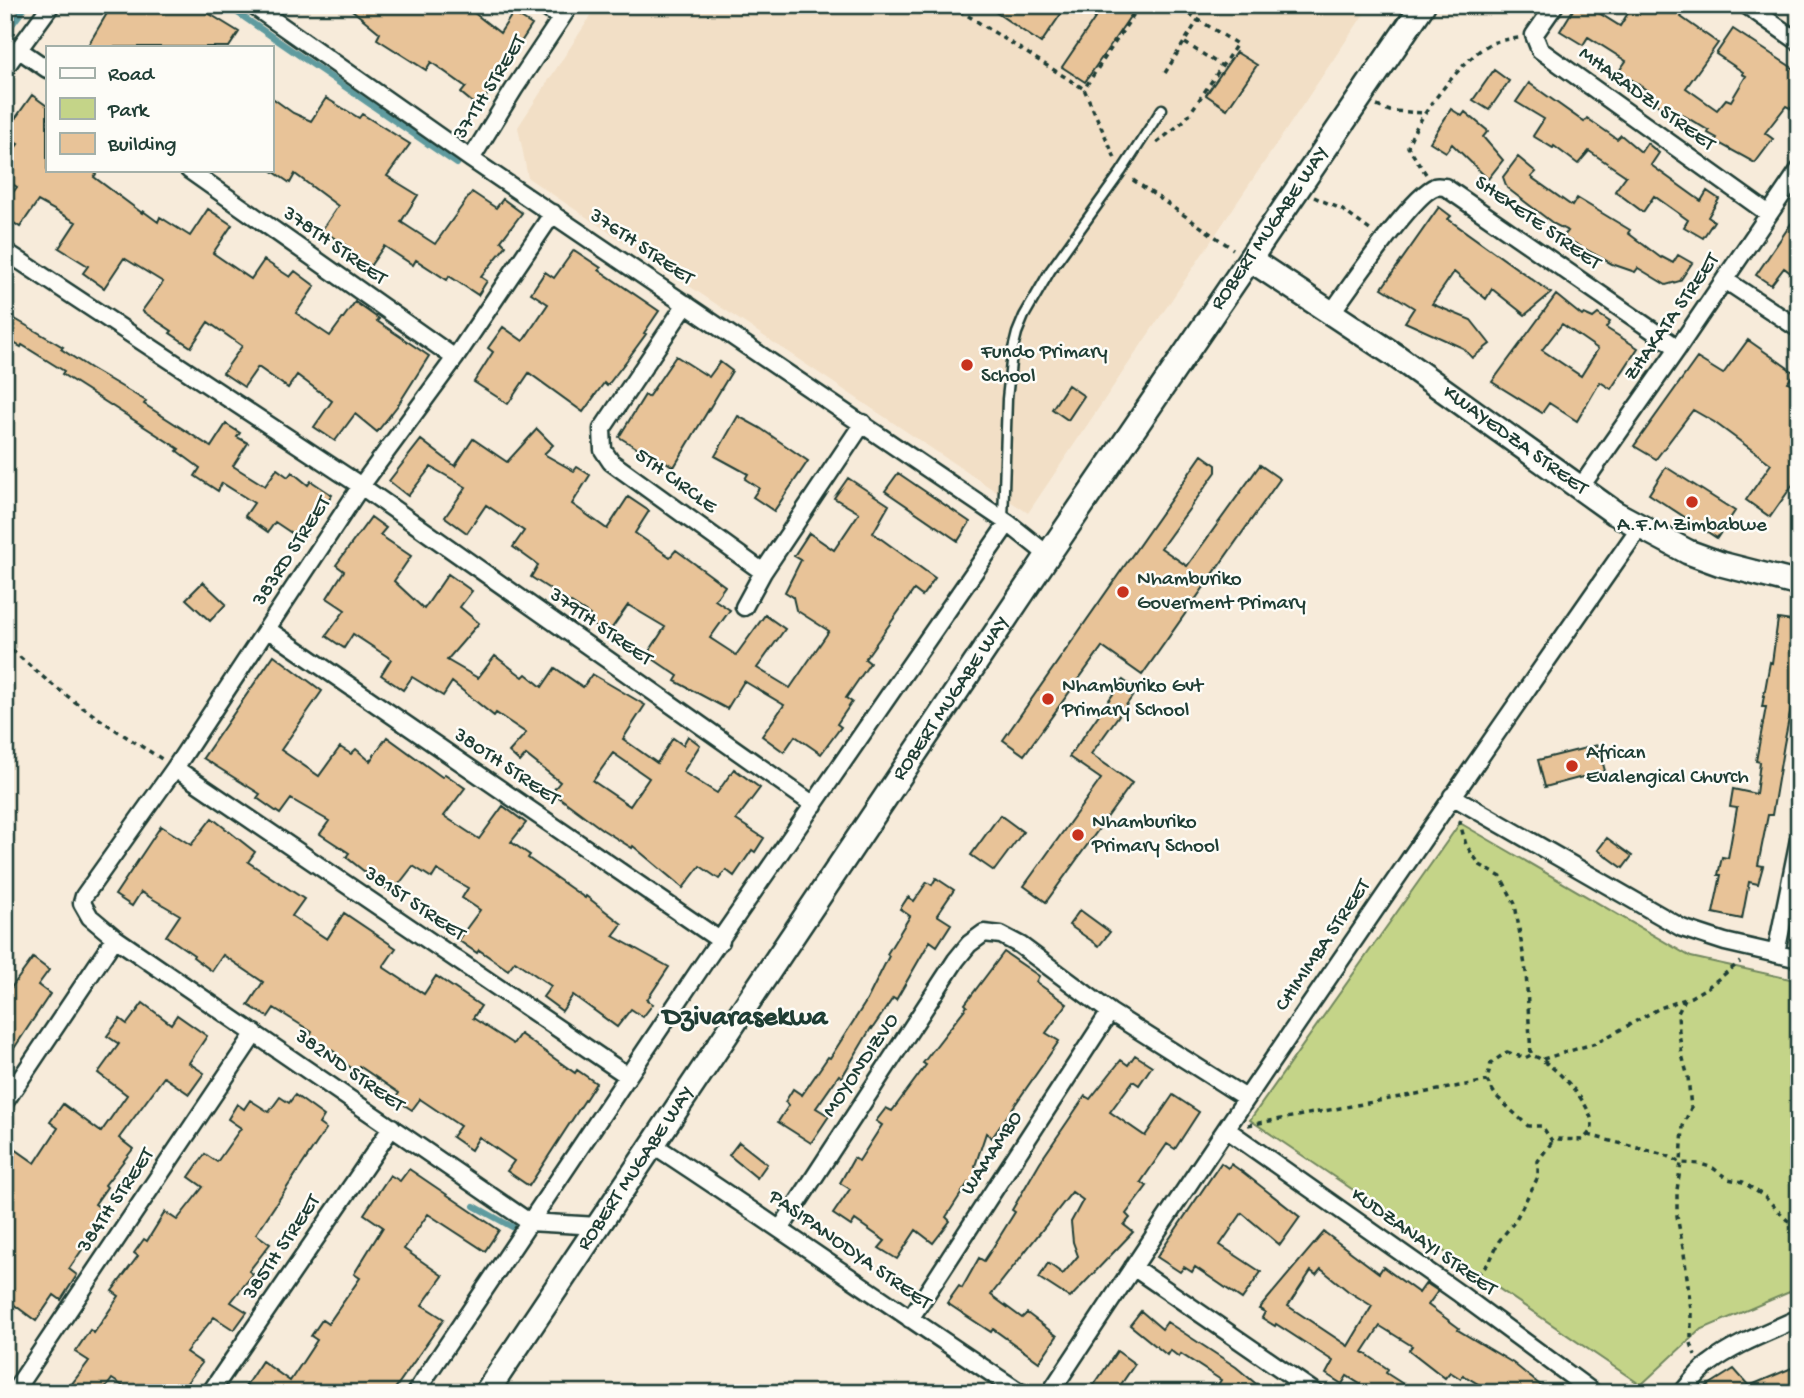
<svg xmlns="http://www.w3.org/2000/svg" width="1804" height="1398" viewBox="0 0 1804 1398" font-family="'Gochi Hand',sans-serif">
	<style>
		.built { fill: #f2dfc6 }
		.green { fill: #c4d488; stroke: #72885e; stroke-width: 2 }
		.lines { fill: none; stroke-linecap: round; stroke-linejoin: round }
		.stream { stroke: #5f9b9f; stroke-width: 6 }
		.building { fill: #e8c398; stroke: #1f3d34; stroke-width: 2; fill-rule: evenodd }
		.lane-casing { stroke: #1f3d34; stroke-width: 13 }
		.street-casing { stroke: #1f3d34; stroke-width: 21 }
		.secondary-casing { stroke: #1f3d34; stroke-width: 28 }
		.path { stroke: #1f3d34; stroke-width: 3.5; stroke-dasharray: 5 5; stroke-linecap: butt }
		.lane { stroke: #fdfcf7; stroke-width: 8 }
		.street { stroke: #fdfcf7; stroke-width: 16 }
		.secondary { stroke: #fdfcf7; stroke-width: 23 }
		.poi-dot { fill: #c8321e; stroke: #fdfcf7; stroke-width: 2.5 }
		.labels { text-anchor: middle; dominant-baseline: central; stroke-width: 5; stroke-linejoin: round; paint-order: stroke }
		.street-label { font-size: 21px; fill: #1f3d34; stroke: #fdfcf7 }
		.poi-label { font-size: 21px; fill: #1f3d34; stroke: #fdfcf7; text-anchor: start }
		.district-label { font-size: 28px; font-weight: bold; fill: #1f3d34; stroke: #fdfcf7 }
	</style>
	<rect width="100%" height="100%" fill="#f7ebda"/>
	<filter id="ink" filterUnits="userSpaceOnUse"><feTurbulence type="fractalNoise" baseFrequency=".0143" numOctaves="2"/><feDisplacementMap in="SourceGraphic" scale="14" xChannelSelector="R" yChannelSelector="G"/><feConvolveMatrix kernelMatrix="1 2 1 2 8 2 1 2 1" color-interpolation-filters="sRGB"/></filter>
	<g filter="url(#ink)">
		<path class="built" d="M598,5H1370L1028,513L528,178L518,127Z"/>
		<path class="green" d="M1460,823L1691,957L1799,981V1288L1700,1330L1641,1385L1250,1120Z"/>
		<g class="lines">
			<path class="stream" d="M226,5L457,164
				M5,34L27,5
				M474,1206L516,1229"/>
		</g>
		<path class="building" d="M112,5H195L239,32L229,47H87Z
			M346,5H464L500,33L513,13L532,25L493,85L494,86L478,107L461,93L466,87L431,62L426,70L377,39L380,33Z
			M985,5H1067L1041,43Z
			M1104,5H1138L1085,82L1062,67Z
			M1576,5H1586L1620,26L1633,5H1689L1681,17L1718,43L1686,88L1717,110L1726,99L1731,101L1746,76L1742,74L1743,72L1716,54L1733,29L1799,72V99L1792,109L1786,106L1765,133L1773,139L1755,163L1715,141L1717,138L1708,133L1709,131L1671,108L1668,113L1655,103L1658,98L1619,71L1626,61L1588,37L1583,45L1560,31Z
			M1236,52L1257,65L1227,109L1206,95Z
			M1494,70L1509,81L1489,110L1473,100Z
			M1529,83L1584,122L1587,118L1617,139L1621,135L1641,152L1647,143L1659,153L1651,165L1701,201L1707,191L1719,199L1708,217L1714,221L1703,238L1684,227L1688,220L1654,196L1643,212L1615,191L1626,176L1589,151L1578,164L1554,146L1553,148L1533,136L1544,119L1516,102Z
			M32,95L47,106V170H99L94,177L142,213L143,211L158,222L160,217L190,236L208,209L232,225L213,253L251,279L264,260L290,277L295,271L315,286L296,313L330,336L355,302L379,319L377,321L429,356L398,405L377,432L355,414L335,441L314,427L332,401L297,375L288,388L258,367L244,387L223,373L242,346L208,322L191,347L170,333L172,331L142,311L163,282L124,258L104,288L83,273L88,266L59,248L76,222L38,201L20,227L5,217V203L17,187L5,179V162L18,144L5,136V133Z
			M271,97L293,113L311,121L326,98L359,118L362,114L410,144L387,176L418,195L401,222L435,244L472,192L496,208L503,199L522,213L501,241L506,246L481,277L487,281L478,295L449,276L447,280L416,260L413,265L384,246L368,269L347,255L351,249L322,230L338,206L295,174L290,183L271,170Z
			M1451,109L1462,116L1465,112L1488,131L1483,137L1503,160L1488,179L1452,144L1446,152L1430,142Z
			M1518,157L1536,172L1531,177L1572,206L1577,198L1630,230L1628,233L1661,258L1662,257L1673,263L1678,255L1692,263L1680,281L1666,285L1638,268L1635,272L1612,264L1563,237L1568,231L1554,224L1507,188L1503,177Z
			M1439,207L1451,216L1448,219L1551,293L1525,315L1492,289L1486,299L1454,272L1432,304L1471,320L1490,344L1472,358L1463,348L1405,322L1414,308L1382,288Z
			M1799,212V265L1792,274L1784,268L1771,285L1756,275Z
			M574,250L601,268L599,270L659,311L644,333L646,334L627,360L607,386L604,383L583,412L529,373L508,404L474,382L493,352L488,348L503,327L523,341L548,304L531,293L545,272L554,278Z
			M1556,295L1582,316L1584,314L1593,318L1598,314L1610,322L1606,328L1638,348L1611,389L1600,382L1577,421L1549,403L1542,413L1492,382ZM1562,324L1598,349L1581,376L1542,350Z
			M15,319L63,347L61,349L90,368L146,401L144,404L211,447L226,424L240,433L237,437L248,443L233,466L265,486L277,469L288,477L292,472L308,485L311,481L332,495L302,540L275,522L268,532L245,516L254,503L222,483L218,491L195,476L200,468L177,451L179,449L62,374L64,371L22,345L21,347L5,338Z
			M1748,340L1795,373L1788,382L1799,389V476L1770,517L1746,500L1771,464L1714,422L1693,410L1656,459L1634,446L1697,358L1723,374Z
			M676,356L709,377L720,362L732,371L674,467L642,447L640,450L619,437L645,395L648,397Z
			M1068,385L1084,396L1068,420L1052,409Z
			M738,416L760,428L808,461L774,511L753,497L759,488L745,479L748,474L715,456Z
			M537,429L553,445L544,454L574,471L577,467L590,475L572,504L607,529L628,497L649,511L635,533L670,557L676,550L725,586L715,600L730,610L710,638L736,655L765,615L785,629L757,668L790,688L829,631L796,610L793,597L785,592L801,560L794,556L809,533L834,550L859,513L834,498L848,478L889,505L873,533L935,578L922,596L914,590L865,659L870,663L846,698L852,702L837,724L841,727L821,754L795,736L784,752L762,736L784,705L744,681L727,709L675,681L678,676L647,655L665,627L628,605L607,635L587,621L590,615L531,577L538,565L513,547L524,531L486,505L467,533L445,517L466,487L431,467L408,496L389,481L421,440L455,466L473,439L507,462Z
			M1202,455L1216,465V472L1161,548L1187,566L1260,465L1280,479L1142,675L1102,647L1024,755L1003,740Z
			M1666,467L1735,511L1717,538L1649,494Z
			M898,473L970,522L958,541L885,491Z
			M371,517L386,528L380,535L411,556L394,581L424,609L448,574L472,591L460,607L479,623L447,660L478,678L495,656L523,677L526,674L542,687L555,668L583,687L592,674L645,705L623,739L657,763L673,738L683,745L688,736L700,745L683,772L717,793L734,769L760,788L736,820L764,838L755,852L752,850L734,876L726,870L719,879L700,866L683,888L633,846L632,848L603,830L552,792L560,782L526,755L520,762L509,752L526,733L496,713L494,716L452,682L443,696L412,677L403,690L381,675L391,659L353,634L344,648L326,636L345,610L327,598L344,571L336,565ZM613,753L649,778L630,806L593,781Z
			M203,582L226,604L210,621L186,599Z
			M1778,619L1799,622L1797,656L1799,657V679L1797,678L1784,744L1772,815H1768L1758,865L1763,866L1758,884L1749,882L1742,919L1713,913L1721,875H1718L1722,857L1728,858L1737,808L1730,807L1733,789L1756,794L1760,762L1756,761L1766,707H1762L1770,662L1772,663Z
			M274,655L322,691L281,750L319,776L340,747L351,754L356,749L370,761L387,737L442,777L445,774L465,788L444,816L479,839L503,806L526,823L511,842L530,855L528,858L585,898L586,896L622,924L613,936L669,967L647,1000L653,1004L643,1017L631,1009L617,1027L573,995L562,1011L543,997L551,986L515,961L508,970L479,950L477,953L458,940L480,910L462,898L468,888L437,870L432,878L413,866L392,893L346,857L349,853L320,834L329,821L291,799L280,814L257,798L260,794L203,758Z
			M1123,680L1137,690L1091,754L1132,783L1046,902L1024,886L1101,779L1069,757Z
			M1598,745L1605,771L1545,787L1538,760Z
			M1000,815L1023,832L994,871L971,855Z
			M212,818L255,852L248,862L304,899L292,916L327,939L344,913L396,948L383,967L424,994L436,976L481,1006L473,1018L513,1044L520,1034L575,1073L577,1070L596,1083L529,1186L507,1171L514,1161L479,1137L471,1150L452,1137L460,1126L420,1099L412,1110L395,1099L399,1093L359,1066L356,1071L334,1056L336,1053L310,1036L312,1032L274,1008L268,1017L248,1005L263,982L223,955L212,971L193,957L194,955L166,936L180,915L141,892L132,906L115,895L161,826L191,845Z
			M1607,838L1632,856L1623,868L1598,850Z
			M936,878L954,890L937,915L951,924L937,946L930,941L896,1000L893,998L872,1029L871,1028L842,1077L839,1075L816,1108L829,1116L811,1143L778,1122L789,1105L785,1102L793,1089L802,1095L828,1057L830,1058L867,1000L889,956L887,954L910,916L900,909L908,897L914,901L927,882L932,885Z
			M1080,910L1110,932L1099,946L1069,925Z
			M1004,952L1039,976L1036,982L1067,1004L1046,1033L1059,1041L992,1138L986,1133L975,1166L980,1172L970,1185L968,1183L946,1217L950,1221L933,1243L916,1230L897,1259L879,1248L885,1241L855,1220L851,1226L833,1214L850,1189L840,1183L854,1158L859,1161L882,1125L876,1121L886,1108L892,1111L926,1065L923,1063L967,1006L965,1004Z
			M33,958L49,970L38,985L50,994L5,1062V996Z
			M143,1003L171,1024L177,1015L207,1036L189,1063L204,1073L189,1094L164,1077L119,1138L133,1149L105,1185L107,1187L95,1204L107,1213L69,1269L77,1275L61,1300L54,1295L36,1321L5,1298V1142L35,1163L58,1128L50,1122L63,1104L101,1132L127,1095L98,1073L119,1044L107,1036L120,1019L127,1024Z
			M1135,1055L1152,1066L1139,1085L1133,1081L1110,1112L1145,1136L1173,1095L1199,1112L1175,1149L1167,1144L1141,1182L1147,1186L1126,1214L1130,1218L1124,1225L1133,1232L1070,1298L1039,1278L1048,1263L1063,1274L1078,1256L1073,1242L1071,1222L1083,1200L1072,1192L991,1295L1022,1318L1027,1313L1057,1336L1039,1362L993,1329L991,1332L947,1303L959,1286L962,1288L979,1258L984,1261L990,1252L1015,1212L1012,1210L1040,1162L1085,1096L1090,1099L1121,1060L1128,1065Z
			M295,1095L324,1116L319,1124L326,1129L256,1234L270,1244L249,1271L253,1274L231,1302L247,1312L234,1330L214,1317L186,1352L202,1363L179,1393H134L112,1379L102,1393H65L89,1361L75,1352L90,1330L94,1333L119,1296L112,1291L138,1256L134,1253L144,1239L147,1241L165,1212L177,1220L203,1187L189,1177L205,1154L217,1162L241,1128L228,1119L237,1104L244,1109L250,1100L269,1112L280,1097L289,1103Z
			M739,1142L767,1164L757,1178L729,1155Z
			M1221,1163L1228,1168L1231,1164L1244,1173L1300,1217L1280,1245L1242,1213L1220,1245L1261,1272L1242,1299L1195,1267L1192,1272L1184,1267L1180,1272L1157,1257Z
			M409,1169L499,1230L485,1251L428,1214L404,1249L443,1276L422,1305L444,1319L392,1393H241L262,1361L290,1381L317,1340L311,1336L322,1320L328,1324L360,1278L354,1274L383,1227L364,1214L390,1175L400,1181Z
			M1324,1232L1379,1273L1383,1267L1419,1293L1426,1283L1438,1291L1428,1305L1459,1328L1458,1330L1513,1363L1550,1393H1493L1463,1375L1461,1379L1450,1372L1445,1378L1409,1350L1412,1346L1380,1326L1363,1352L1388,1369L1386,1373L1417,1393H1374L1347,1376L1342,1384L1326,1374L1333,1361L1276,1324L1275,1326L1262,1318L1265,1312L1259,1309ZM1321,1269L1348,1291L1372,1306L1348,1346L1288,1306L1311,1271L1316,1275Z
			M1141,1311L1162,1329L1167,1322L1236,1367L1267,1393H1213L1221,1380L1181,1354L1179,1357L1170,1350L1167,1355L1130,1325Z
			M1117,1351L1135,1364L1115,1393H1105L1094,1385Z
			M1799,1365V1387L1786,1393H1696L1734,1369L1749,1386Z"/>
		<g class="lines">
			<g class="lane-casing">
				<path id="lane" d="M1003,520L1007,399L1012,353L1017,333L1024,316L1050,271L1121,172L1162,109"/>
			</g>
			<g class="street-casing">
				<path id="street" d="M252,5L471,159L1008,523
					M542,5L561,18
					M1555,5L1534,35L1540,50L1769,214
					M1746,5L1799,42
					M18,49L47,69
					M5,68L51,5
					M471,159L514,89L570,5
					M189,170L455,358
					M553,213L455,358L361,486L175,768L84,896L82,903L90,917L115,938L529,1222L598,1226
					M5,251L361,486L814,805
					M1725,280L1799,329
					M686,304L602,429L603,450L611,462L763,572
					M1332,312C1348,290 1413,194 1435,187C1435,186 1444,187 1445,187L1678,348
					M1580,488L1678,348L1799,170
					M744,607L763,572L863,423
					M267,629L721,941
					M175,768L628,1076
					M1452,796L1682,928L1725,942L1799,959
					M1776,953L1799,839
					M5,1102L115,938
					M1226,1129L1460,1294L1594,1393
					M652,1144C776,1225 897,1311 1021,1393
					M781,1228L956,960L969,944L984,933L1001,935L1020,945L1110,1012L1246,1098
					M1133,1267L1316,1393
					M910,1319L1110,1012
					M13,1393L255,1033
					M210,1393L392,1127
					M415,1393L704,963L1008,523L1048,555
					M1050,1393C1242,1101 1440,813 1640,527
					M1682,1393C1690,1383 1698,1372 1709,1364C1735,1344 1769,1332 1799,1318"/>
			</g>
			<g class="secondary-casing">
				<g id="secondary">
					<path id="s1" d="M1251,260L1396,356L1615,513L1688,552L1721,564L1799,584"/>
					<path id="s2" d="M486,1393L1048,555L1423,5"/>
				</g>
			</g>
			<path class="path" d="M951,5L1084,89
				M1185,43L1222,66
				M1165,73L1198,20
				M1377,106L1390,111L1427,113
				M1157,143L1186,119L1237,44L1175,5
				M1115,158L1084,89L1140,5
				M1426,174L1408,147C1413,122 1467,53 1492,43C1500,40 1510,39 1519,38
				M1133,180L1233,249
				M1314,197L1341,209L1370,230
				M5,643C52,689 106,725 162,759
				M1461,820L1460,823L1466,845L1480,865L1501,877L1515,904L1526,972L1531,1055
				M1685,999L1678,1013L1679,1032L1682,1055L1688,1077L1691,1108L1683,1126L1681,1163L1677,1190V1216L1684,1253L1691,1310V1343L1695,1355
				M1507,1052L1525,1058L1531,1055C1550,1059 1594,1105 1592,1126C1591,1132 1586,1137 1582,1140L1557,1139L1552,1141L1542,1126H1528L1496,1096L1487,1081L1491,1063Z
				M1543,1059L1596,1043L1660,1008L1691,997L1708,987L1740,962
				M1248,1125L1487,1081
				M1588,1135L1668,1156L1681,1163L1701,1164L1713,1168L1728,1179L1743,1182L1765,1197L1787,1220L1799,1226
				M1470,1282L1489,1263L1499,1241L1515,1221L1538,1177V1161L1552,1142"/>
			<use href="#lane" class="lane"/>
			<use href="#street" class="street"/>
			<use href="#secondary" class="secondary"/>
		</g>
	</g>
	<g class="poi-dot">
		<circle cx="967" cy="365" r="7"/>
		<circle cx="1692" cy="502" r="7"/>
		<circle cx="1123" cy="592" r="7"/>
		<circle cx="1048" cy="699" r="7"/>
		<circle cx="1572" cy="766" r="7"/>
		<circle cx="1078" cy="835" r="7"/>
	</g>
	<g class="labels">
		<g class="street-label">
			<text transform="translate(491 88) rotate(-58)">371TH STREET</text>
			<text transform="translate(1646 100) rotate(36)">MHARADZI STREET</text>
			<text transform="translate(1537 224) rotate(35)">SHEKETE STREET</text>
			<text stroke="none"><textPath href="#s2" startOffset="1404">ROBERT MUGABE WAY</textPath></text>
			<text transform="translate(334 247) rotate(35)">378TH STREET</text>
			<text transform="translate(641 248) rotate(34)">376TH STREET</text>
			<text transform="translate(1673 318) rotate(-55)">ZHAKATA STREET</text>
			<text stroke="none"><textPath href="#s1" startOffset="320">KWAYEDZA STREET</textPath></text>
			<text transform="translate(675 482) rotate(36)">5TH CIRCLE</text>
			<text transform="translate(293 552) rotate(-57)">383RD STREET</text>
			<text transform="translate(600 628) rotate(35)">379TH STREET</text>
			<text stroke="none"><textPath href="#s2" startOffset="836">ROBERT MUGABE WAY</textPath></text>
			<text transform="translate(506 768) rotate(34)">380TH STREET</text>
			<text transform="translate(414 905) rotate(34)">381ST STREET</text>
			<text transform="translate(1324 946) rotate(-56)">CHIMIMBA STREET</text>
			<text transform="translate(862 1066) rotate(-56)">MOYONDIZVO</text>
			<text transform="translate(349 1072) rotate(35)">382ND STREET</text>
			<text transform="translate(993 1154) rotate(-57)">WAMAMBO</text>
			<text stroke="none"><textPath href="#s2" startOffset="270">ROBERT MUGABE WAY</textPath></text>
			<text transform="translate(117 1201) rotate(-56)">384TH STREET</text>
			<text transform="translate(1423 1243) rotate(35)">KUDZANAYI STREET</text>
			<text transform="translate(283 1248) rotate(-56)">385TH STREET</text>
			<text transform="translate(849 1251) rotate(35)">PASIPANODYA STREET</text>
		</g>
		<g class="poi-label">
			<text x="981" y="353">Fundo Primary<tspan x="981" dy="24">School</tspan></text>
			<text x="1692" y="526" text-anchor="middle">A.F.M Zimbabwe</text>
			<text x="1137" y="580">Nhamburiko<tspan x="1137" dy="24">Goverment Primary</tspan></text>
			<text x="1062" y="687">Nhamburiko Gvt<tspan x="1062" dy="24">Primary School</tspan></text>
			<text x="1586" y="754">African<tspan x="1586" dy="24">Evalengical Church</tspan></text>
			<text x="1092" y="823">Nhamburiko<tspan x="1092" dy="24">Primary School</tspan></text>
		</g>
		<g class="district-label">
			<text x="745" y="1018">Dzivarasekwa</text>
		</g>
	</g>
	<rect width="1804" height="1398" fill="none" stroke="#fdfcf7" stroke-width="28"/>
	<rect x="14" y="14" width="1776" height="1370" fill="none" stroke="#1f3d34" stroke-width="2.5" filter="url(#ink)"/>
	<rect x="46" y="46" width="228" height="126" fill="#fdfcf7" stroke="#a4b0a9" stroke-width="2"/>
	<rect x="60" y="68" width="35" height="10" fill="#fdfcf7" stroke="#a4b0a9" stroke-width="2"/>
	<text x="108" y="80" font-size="21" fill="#1f3d34">Road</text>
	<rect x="60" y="98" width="35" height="21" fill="#c4d488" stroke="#a4b0a9" stroke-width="2"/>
	<text x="108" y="116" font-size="21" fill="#1f3d34">Park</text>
	<rect x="60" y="133" width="35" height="21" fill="#e8c398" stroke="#a4b0a9" stroke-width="2"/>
	<text x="108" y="150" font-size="21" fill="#1f3d34">Building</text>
</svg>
